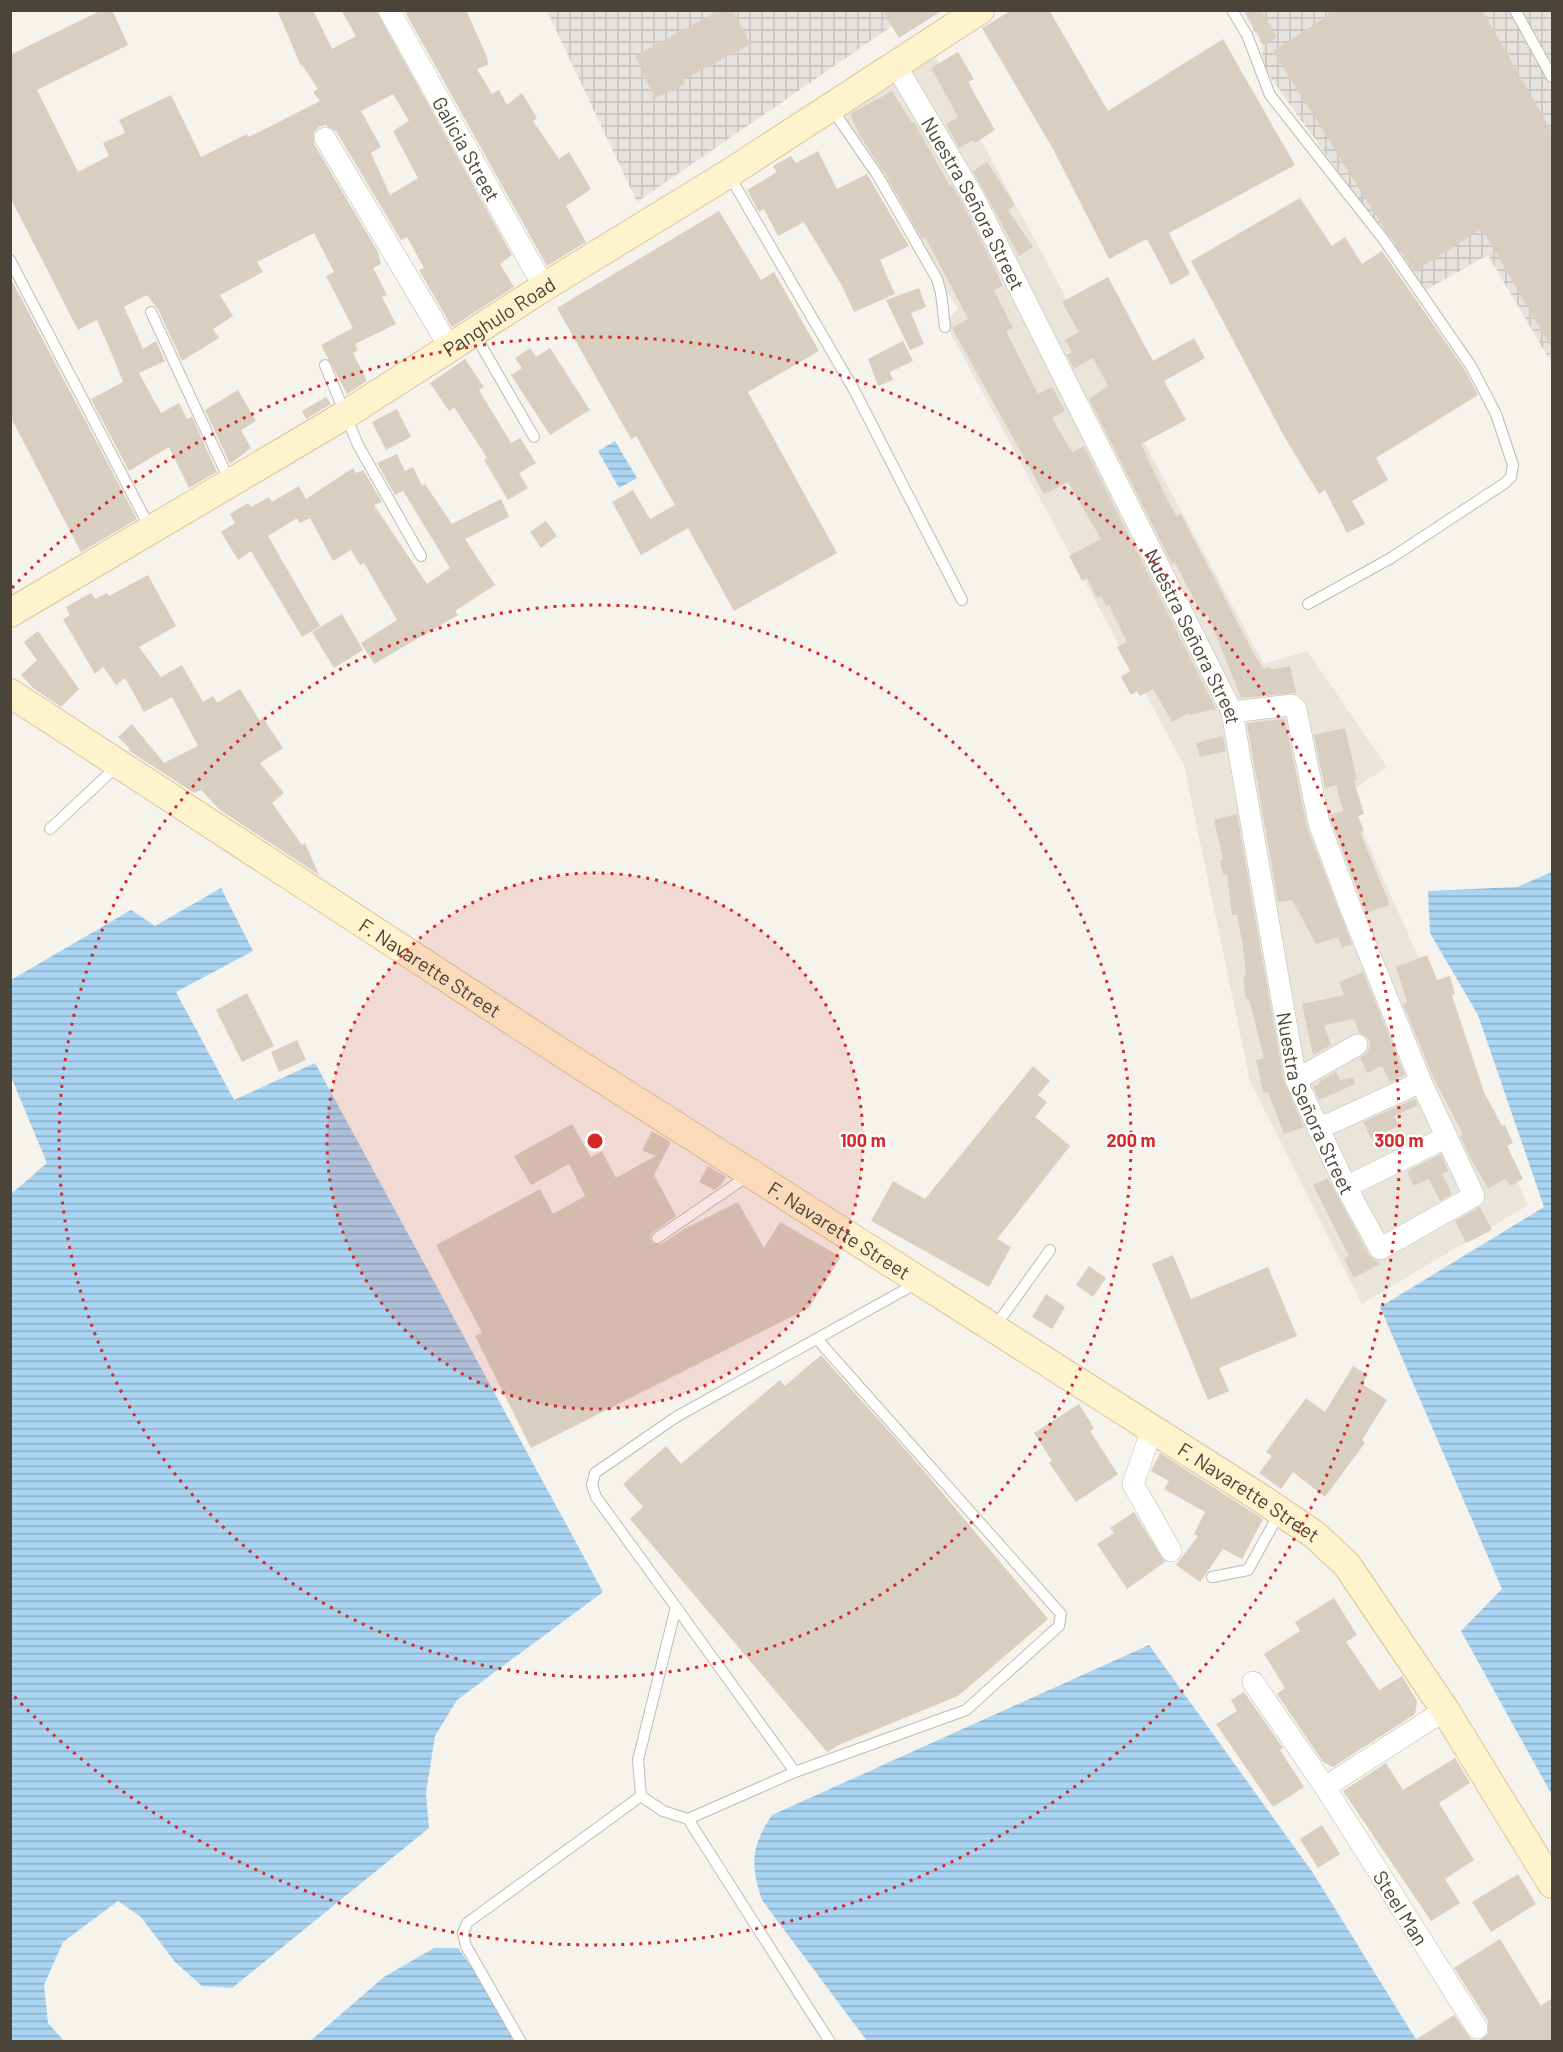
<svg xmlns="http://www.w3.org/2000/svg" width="1563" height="2052" viewBox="0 0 1563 2052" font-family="Barlow,sans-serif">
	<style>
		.residential { fill: #eae5da }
		.industrial { fill: url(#industrial-grid) }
		.water { fill: url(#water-rules) }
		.building { fill: #d8cfc1; fill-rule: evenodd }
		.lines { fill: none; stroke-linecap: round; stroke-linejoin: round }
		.lane-casing { stroke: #c2bbae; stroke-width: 12 }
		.street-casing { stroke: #c2bbae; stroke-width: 22 }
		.secondary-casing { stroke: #d6c79b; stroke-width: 30 }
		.lane { stroke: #fff; stroke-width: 10 }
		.street { stroke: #fff; stroke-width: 21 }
		.secondary { stroke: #fff3cd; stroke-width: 28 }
		.ring { fill: none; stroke: #d62828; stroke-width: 3; stroke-dasharray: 3 6 }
		.labels { text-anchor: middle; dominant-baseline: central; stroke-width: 4.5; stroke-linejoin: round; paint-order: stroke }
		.street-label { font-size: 20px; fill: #4b4439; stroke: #fff }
		.centre { fill: #d62828; stroke: #fff; stroke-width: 3 }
		.ring-label { font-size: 18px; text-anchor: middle; font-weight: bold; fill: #d62828; stroke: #fff; stroke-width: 4.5; stroke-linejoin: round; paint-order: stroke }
	</style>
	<defs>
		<pattern id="industrial-grid" width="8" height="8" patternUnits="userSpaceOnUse" patternTransform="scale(1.5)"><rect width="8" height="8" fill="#e6e2dd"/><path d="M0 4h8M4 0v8" fill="none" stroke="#c7c3be"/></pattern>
		<pattern id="water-rules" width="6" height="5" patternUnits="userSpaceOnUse" patternTransform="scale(1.5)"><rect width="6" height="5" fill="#a9d4f2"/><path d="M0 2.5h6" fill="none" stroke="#8caec5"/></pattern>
	</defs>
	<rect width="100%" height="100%" fill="#f6f3ec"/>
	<path class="residential" d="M936,57L1264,664L1307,651L1387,767L1346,794L1528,1205L1362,1304L1250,1081L1184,765L945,323L958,309L840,113Z"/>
	<path class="industrial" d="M547,11H914L637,202Z
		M1243,11H1552V364L1488,255L1424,291L1263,67L1262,45Z"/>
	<path class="water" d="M615,441L637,478L619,488L598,451Z
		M1552,872V1795L1461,1631L1502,1589L1380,1307L1544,1207L1478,1015L1430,933L1428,891L1517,887Z
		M221,888L253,951L176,992L234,1100L315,1063L603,1592L457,1700L435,1736L426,1793L429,1828L232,1988L202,1986L175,1962L141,1917L118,1901L63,1942L44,1985L48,2023L64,2041H11L10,1195L47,1163L11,1077V980L131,910L155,926Z
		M1149,1645L1313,1873L1417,2041H867L762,1900C750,1864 751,1847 772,1815Z
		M434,1948H458L524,2041L309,2042L384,1977Z"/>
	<path class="building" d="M102,10H112L128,45L37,90L78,172L109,156L103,143L125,133L119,120L171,95L201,157L247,134L248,137L261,131L320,101L313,92L318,89L302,65L301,66L277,10H313L332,49L356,36L341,10H376L512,255L500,264L514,287L452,327L419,270L424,268L407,237L401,240L336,131L325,125L319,127L314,132V144L378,252L381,264L373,268L387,295L382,297L396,324L355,344L358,350L353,353L367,381L347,394L321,345L353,328L326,276L334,272L314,233L257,262L263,272L220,295L233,316L213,329L219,338L182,361L158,309L147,295L124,307L143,349L156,341L165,361L139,373L161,413L179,403L187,419L192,417L217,472L189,488L169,447L129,471L91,399L123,382L111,352L97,320L78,330L10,197V55ZM393,94L409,121L393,131L418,178L390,195L371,153L381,147L361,111Z
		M404,10H466L487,57L488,65L477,69L492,94L499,90L507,105L522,93L537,118L533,121L559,159L569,152L591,189L566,206L586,242L547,266Z
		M720,10H733L750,44L683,80L685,84L655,98L635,56Z
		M882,10H943L899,38Z
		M1012,10H1049L1108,111L1223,39L1295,165L1169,233L1190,274L1171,285L1147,239L1109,259L1053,149L982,28Z
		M1244,10H1261L1277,37L1264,45Z
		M1326,10H1482L1552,132V349L1482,229L1415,271L1384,228L1273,51L1329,15Z
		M958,52L974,79L968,82L995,130L975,143L973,140L959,148L946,124L958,117L931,68Z
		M892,91L912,123L914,122L950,186L952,185L962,202L994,266L1003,286L994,290L1013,328L1006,331L1038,394L1052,387L1065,411L1052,418L1072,452L1084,446L1216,709L1189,715V713L1172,722L1153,689L1140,696L1137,691L1131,695L1121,677L1130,671L1117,647L1127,642L1109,605L1106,607L1101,596L1097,598L1087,578L1082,581L1069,556L1101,539L1068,482L1044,494L952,328L968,319L952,288L925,237L922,239L884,172L860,136L850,114Z
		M818,151L837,189L867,174L909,246L880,260L895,294L854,312L842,286L804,222L778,236L764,209L759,212L747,190L777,172L773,166L791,156L796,163Z
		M987,162L1015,205L1008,210L1033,247L1019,256L973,171Z
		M1300,198L1332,246L1345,237L1362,264L1382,251L1465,370L1478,395L1376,458L1388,480L1352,501L1365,524L1347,533L1325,490L1319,494L1285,438L1191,261Z
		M719,211L761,280L774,272L819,351L748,392L837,553L734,611L688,528L641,555L612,502L633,490L650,519L675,505L636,436L631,439L557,308Z
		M10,277L137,519L81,552L10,416Z
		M1108,277L1153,361L1194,338L1205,358L1164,381L1186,420L1141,444L1166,497L1176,516L1181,514L1254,654L1264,669L1271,667V670L1290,666L1296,693L1241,698L1208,615L1203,616L1175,563L1172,564L1089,399L1108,386L1093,358L1074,369L1067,355L1072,352L1065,340L1079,332L1062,302Z
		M919,288L926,307L911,313L924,344L910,350L886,300Z
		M903,341L913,361L890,372L893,380L878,386L868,359Z
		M530,348L536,357L550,348L590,410L550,435L511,375L522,368L515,358Z
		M465,359L484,387L479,390L511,443L520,438L536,463L519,473L528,488L508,500L484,460L487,458L454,407L449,411L430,383Z
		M238,390L256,421L241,430L251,448L230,464L205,410Z
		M326,397L331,404L306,419L302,411Z
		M397,409L411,437L386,450L372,422Z
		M397,454L405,471L413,467L422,486L425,484L452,524L501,499L509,517L465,539L495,585L455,611L458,615L374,664L361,643L397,620L364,563L360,565L351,550L333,561L310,518L300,523L297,518L268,536L320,626L302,637L251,551L238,560L221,532L235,523L230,514L248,503L251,507L269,497L272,502L299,486L306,499L353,468L356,473L363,470L382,502L374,505L427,584L450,568L403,491L395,495L377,463Z
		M546,521L557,536L541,548L530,532Z
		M148,575L176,626L139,647L161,677L182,665L203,702L213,696L217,703L240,689L260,721L263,718L283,748L260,763L284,793L272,803L302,845L305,843L319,875L220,810L201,790L194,793L128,750L130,749L118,737L132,724L164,763L198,746L172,697L144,712L125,678L116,685L103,667L95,674L63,619L70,615L66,607L91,593L95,599L107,593L109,596Z
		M342,614L363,650L334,668L312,632Z
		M38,631L79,689L61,707L33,688L21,675L37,660L24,642Z
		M1285,719L1307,827L1352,944L1342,948L1338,937L1316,944L1292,900L1278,902L1247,723Z
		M1345,728L1357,780L1354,781L1364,814L1358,816L1364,831L1360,832L1390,905L1366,913L1331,819L1330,815L1343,811L1336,785L1325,788L1314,735Z
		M1223,736L1226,751L1200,757L1196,743Z
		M1237,814L1284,1082L1304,1127L1284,1134L1268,1092L1263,1093L1256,1060L1264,1058L1249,999H1246L1243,976H1246L1243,946L1237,915H1232L1227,874L1223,875L1220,860H1223L1214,820Z
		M1427,955L1437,980L1450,976L1455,994L1452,995L1484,1092L1502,1126L1505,1125L1513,1143L1507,1146L1523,1179L1510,1186L1506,1179L1488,1188L1471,1159L1460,1136L1463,1134L1433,1077L1403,1004L1407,1002L1396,967Z
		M1363,972L1405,1075L1390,1082L1382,1066L1367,1073L1360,1058L1368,1052L1370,1044L1368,1038L1359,1033L1354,1019L1324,1025L1331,1045L1313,1055L1302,1004L1344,995L1339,982Z
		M247,993L274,1046L242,1062L216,1010Z
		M297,1040L306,1060L279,1072L271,1052Z
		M1033,1066L1050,1081L1038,1095L1047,1102L1035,1117L1070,1146L997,1239L1011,1247L989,1287L871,1221L893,1181L925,1199Z
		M1336,1072L1340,1080L1353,1077L1355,1084L1319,1100L1313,1086L1319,1085V1082Z
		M1415,1099L1418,1105L1394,1116L1399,1126L1371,1139L1363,1122Z
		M572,1124L591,1157L602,1151L616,1178L655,1156L642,1150L652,1131L671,1142L654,1175L676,1216L651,1234L650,1239L653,1244H661L684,1229L738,1202L764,1248L780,1222L841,1257L809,1308L531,1448L475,1336L482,1333L436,1245L540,1189L553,1214L585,1196L569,1164L531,1185L514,1156Z
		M1441,1154L1448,1171L1442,1174L1452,1194L1440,1201L1429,1179L1414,1186L1407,1171Z
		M708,1166L726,1177L722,1184L714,1190L699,1182Z
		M1328,1178L1369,1255L1380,1264L1354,1278L1344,1259L1349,1256L1313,1185Z
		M1480,1207L1492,1230L1466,1243L1455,1221Z
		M1173,1255L1191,1299L1268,1267L1297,1336L1219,1368L1229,1391L1208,1400L1152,1264Z
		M1089,1266L1106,1278L1093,1297L1076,1285Z
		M1046,1294L1065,1307L1052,1329L1032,1317Z
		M821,1355L919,1465L1048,1619L958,1696L841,1744L827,1752L630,1519L643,1507L623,1484L666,1446L681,1464L780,1380L785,1386Z
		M1353,1366L1368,1375L1362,1384L1387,1400L1362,1440L1365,1443L1325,1497L1293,1472L1281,1489L1259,1473L1272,1456L1266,1452L1306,1398L1325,1412Z
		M1079,1404L1094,1428L1090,1431L1118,1474L1076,1502L1049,1463L1052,1461L1034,1433Z
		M1160,1453L1263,1519L1242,1559L1223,1549L1200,1582L1176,1565L1198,1536L1194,1534L1205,1512L1164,1489L1169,1481L1151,1471Z
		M1134,1512L1165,1562L1127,1589L1097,1544L1114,1533L1110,1528Z
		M1334,1598L1357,1635L1346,1642L1379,1690L1402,1676L1417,1701L1415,1714L1333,1767L1323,1762L1277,1694L1285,1688L1264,1654L1300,1631L1295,1622Z
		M1244,1692L1283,1748L1280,1750L1304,1787L1273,1807L1216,1724L1237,1711L1231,1700Z
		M1455,1758L1470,1783L1439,1803L1474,1860L1445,1879L1460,1903L1431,1921L1343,1791L1386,1763L1403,1790Z
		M1322,1825L1340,1854L1318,1868L1300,1839Z
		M1518,1874L1536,1904L1491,1932L1472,1902Z
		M1500,1939L1541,2006L1552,1998V2042H1412L1454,2015L1471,2039L1478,2041L1488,2034V2021L1454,1968Z"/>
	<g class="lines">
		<g class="lane-casing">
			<path id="lane" d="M1232,10L1247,35L1270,95L1384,240L1471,366L1496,414L1513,465L1511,477L1505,483L1391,558L1308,604
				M1515,10L1552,77
				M832,109L878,176L937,279L941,293L945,327
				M729,175L853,388L962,600
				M10,260L151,530
				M151,312L230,482
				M474,333L534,437
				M325,365L358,445L421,556
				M50,829L119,764
				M657,1238L748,1176
				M994,1328L1050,1250
				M1212,1577L1248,1570L1280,1512
				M676,1607L795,1772L966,1710L1059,1626L1061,1614L817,1339
				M641,1796L638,1760L676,1607L596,1497L592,1485L595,1473L676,1417L917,1283
				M641,1796L663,1811L688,1819L830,2042
				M688,1819L795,1772
				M521,2042L466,1946L463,1933L467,1923L641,1796"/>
		</g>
		<g class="street-casing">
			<g id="street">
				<path id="s1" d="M389,10L544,287"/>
				<path id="s2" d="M895,64L973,196L1232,712L1296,1080L1346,1187L1380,1249L1474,1196L1421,1082L1351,909L1319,823L1296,709L1291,705L1232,712"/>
				<path d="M325,138L450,348"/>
				<path d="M1296,1080L1357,1045"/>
				<path d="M1318,1129L1421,1082"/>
				<path d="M1346,1187L1447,1137"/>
				<path d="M1152,1429L1133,1484L1171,1551"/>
				<path id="s3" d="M1253,1682L1325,1787L1477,2028"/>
				<path d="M1325,1787L1445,1710"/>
			</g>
		</g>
		<g class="secondary-casing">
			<g id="secondary">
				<path id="s4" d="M10,613L345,415L544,287L728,174L980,10"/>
				<path id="s5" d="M10,693L574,1061L1259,1497L1315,1535L1347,1565L1445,1710L1552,1884"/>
			</g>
		</g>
		<use href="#lane" class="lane"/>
		<use href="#street" class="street"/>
		<use href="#secondary" class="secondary"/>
	</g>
	<circle cx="595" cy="1141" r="268" fill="#d62828" fill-opacity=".12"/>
	<g class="ring">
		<circle cx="595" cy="1141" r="268"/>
		<circle cx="595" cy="1141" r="536"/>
		<path d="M12 588A804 804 0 1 1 12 1694"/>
	</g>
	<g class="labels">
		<g class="street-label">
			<text stroke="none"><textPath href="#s1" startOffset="159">Galicia Street</textPath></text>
			<text stroke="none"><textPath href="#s2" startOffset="160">Nuestra Señora Street</textPath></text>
			<text stroke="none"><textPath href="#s4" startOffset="572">Panghulo Road</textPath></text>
			<text stroke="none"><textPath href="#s2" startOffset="646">Nuestra Señora Street</textPath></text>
			<text stroke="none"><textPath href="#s5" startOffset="502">F. Navarette Street</textPath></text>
			<text stroke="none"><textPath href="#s2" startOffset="1132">Nuestra Señora Street</textPath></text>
			<text stroke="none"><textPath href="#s5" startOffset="988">F. Navarette Street</textPath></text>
			<text stroke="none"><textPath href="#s5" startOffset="1474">F. Navarette Street</textPath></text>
			<text stroke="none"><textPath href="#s3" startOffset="270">Steel Man</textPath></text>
		</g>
	</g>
	<circle cx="595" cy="1141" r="9" class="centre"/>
	<g class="ring-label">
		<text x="863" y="1147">100 m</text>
		<text x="1131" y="1147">200 m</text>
		<text x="1399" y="1147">300 m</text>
	</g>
	<rect width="1563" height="2052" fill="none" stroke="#4b4439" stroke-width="24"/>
</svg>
